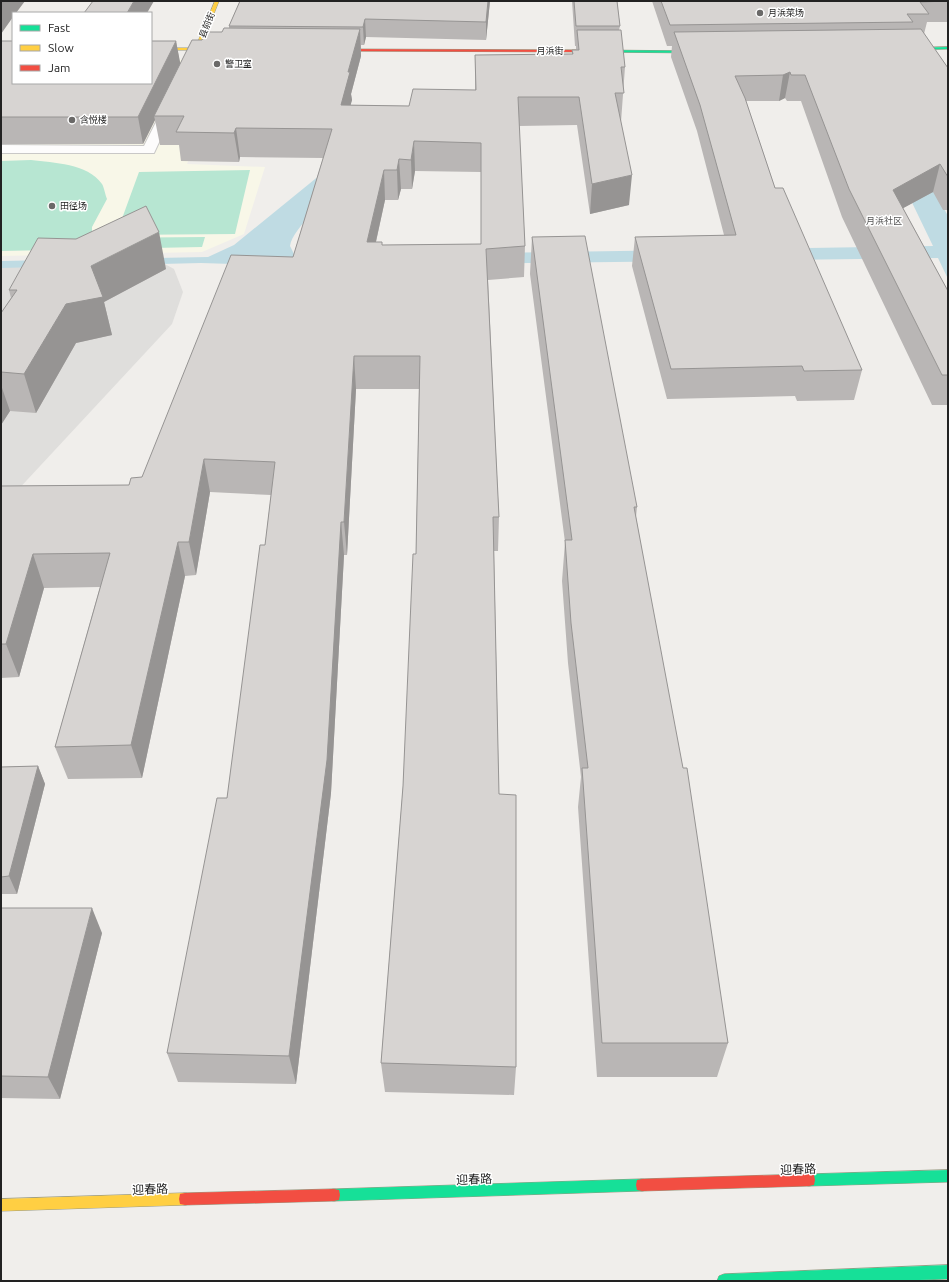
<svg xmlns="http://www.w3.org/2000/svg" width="949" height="1282" viewBox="0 0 949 1282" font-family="Ubuntu,'Noto Sans SC',sans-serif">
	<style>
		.residential { fill: #dfdedc }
		.education { fill: #f8f7e8 }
		.pitch { fill: #b7e6d2 }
		.water { fill: #bfdbe3 }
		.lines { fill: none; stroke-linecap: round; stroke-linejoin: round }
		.lane-casing { stroke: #c9c8c7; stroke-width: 2 }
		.fast-casing { stroke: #999a82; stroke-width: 1 }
		.slow-casing { stroke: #999a82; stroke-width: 1 }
		.jam-casing { stroke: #999a82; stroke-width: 1 }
		.lane { fill: #fdfcfc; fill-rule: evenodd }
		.fast { fill: #16e098; fill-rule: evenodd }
		.slow { fill: #ffcf43; fill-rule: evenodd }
		.jam { fill: #f24e42; fill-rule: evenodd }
		.wall { fill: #b9b6b5; fill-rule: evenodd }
		.shaded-wall { fill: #969493 }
		.building { fill: #d7d4d2; stroke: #969493; fill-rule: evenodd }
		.poi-dot { fill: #6a6968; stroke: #fff; stroke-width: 1.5 }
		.labels { text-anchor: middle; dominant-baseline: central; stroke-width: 3; stroke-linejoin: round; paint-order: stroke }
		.far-poi-label { font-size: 9px; fill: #222; stroke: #fff; text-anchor: start }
		.far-street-label { font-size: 9px; fill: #222; stroke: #fff }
		.far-neighbourhood-label { font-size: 9px; fill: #555; stroke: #fff }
		.near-street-label { font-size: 12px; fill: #222; stroke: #fff }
	</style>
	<rect width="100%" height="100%" fill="#f0eeeb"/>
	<path class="residential" d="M161,262L174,269L183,292L172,324L1,508V264Z"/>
	<path class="education" d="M1,58L13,83H151V59L229,60L187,164L265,167L244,234L202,252L1,256Z"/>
	<path class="pitch" d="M31,160C54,163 87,163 102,184C104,187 105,194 107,199L92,227V238L205,237L202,247L1,251V161Z
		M250,170L235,234L116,235L139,172Z"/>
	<path class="water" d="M826,1L867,66L948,216V279L938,258L293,266L201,263L1,268V261L208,257L234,245L320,175L346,181C331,196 293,227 290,246L294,254L307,256L933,246L846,66Z"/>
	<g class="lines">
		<g class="lane-casing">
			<path id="lane" d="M170,102L175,103L176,106L154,153H1V145L144,146L164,106L165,103Z"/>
		</g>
		<g class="fast-casing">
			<path id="fast" d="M948,47V49L904,50L902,49L904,48Z
				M595,50L702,51L704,52L702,53L593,52V51Z
				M948,1170V1182L809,1186L804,1185L803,1180L804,1175L809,1174Z
				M642,1179L647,1180L648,1185L647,1190L642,1191L334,1201L329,1200L328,1195L329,1190L334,1189Z
				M948,1265V1279L891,1281H717L719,1276L724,1274Z"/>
		</g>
		<g class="slow-casing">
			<path id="slow" d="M215,1H219L200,48H220V50H151V48H195Z
				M185,1193L190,1194L191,1199L190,1204L185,1205L1,1211V1199Z"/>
		</g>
		<g class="jam-casing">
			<path id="jam" d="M332,49L595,50L597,51L595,52L330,51V49Z
				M809,1174L814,1175L815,1180L814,1185L809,1186L642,1191L637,1190L636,1185L637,1180L642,1179Z
				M334,1189L339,1190L340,1195L339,1200L334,1201L185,1205L180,1204L179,1199L180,1194L185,1193Z"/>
		</g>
		<use href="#lane" class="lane"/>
		<use href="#fast" class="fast"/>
		<use href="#slow" class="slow"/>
		<use href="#jam" class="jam"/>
	</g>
	<path class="wall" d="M240,1H490L486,40L366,37L364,45H361V56L351,94L352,100L350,105L409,106L475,90V55L572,54V50H576V46H575L572,1H617L620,26L619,30L625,67L621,122L629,205L590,214L577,125L519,126L525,246L524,277L488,280L499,517L498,551H494L499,794L516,1067L514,1095L385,1092L381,1063L403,786L416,554L419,389H356L347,555H344L331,793L296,1084L178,1082L167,1053L227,798L265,545L271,495L210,492L196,575L185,576L142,778L68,779L55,747L100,587L44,588L19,677L1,678V486L129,485L142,477L293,257L323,158L240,157L239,162L181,161L179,145H160L155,120L143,144H1V41H176L180,64L202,40L222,32L229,28V26ZM415,171L481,172V244L382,245V242H376L385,200H398L401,189H412Z
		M652,1H948V22H927L924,34L948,68V210H943L933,192L903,208L948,291V405H932L842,217L801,101H787L785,98L779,101H746L775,188L862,370L854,400L797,401L795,396L667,399L632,266L635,237L724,235L697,131L671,57L672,46H667Z
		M532,237L637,507L636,517L728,1043L717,1077H597L578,807L581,777L568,663L562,581L565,542L530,274Z
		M166,269L104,302L112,335L76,343L36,413L10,411L1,425V313L11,298L9,290Z
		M38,766L45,784L17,894H1V767Z
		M1,908L102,933L60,1099L1,1098Z"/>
	<path class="shaded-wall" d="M1,1H25L16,13H13V17L1,34Z
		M134,1H154L147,13H127Z
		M488,1H490L486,40V22Z
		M365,19L366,37L364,45L363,27Z
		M360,29L361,56L351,94L352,100L343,134L341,105L348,72Z
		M176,41L181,67L154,116L155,120L143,144L138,117Z
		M790,72L785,98L779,101L783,75Z
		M236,128L240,157L239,162L234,133Z
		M414,141L415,171L412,189L411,160Z
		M399,159L401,189L398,200L397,170Z
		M940,164L933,192L885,218L893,190Z
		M384,170L385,200L369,273L367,242Z
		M632,175L629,205L590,214L592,184Z
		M159,232L166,269L104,302L112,335L76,343L36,413L24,374L66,304L91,266Z
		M354,356L356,389L347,555L344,522Z
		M1,385L10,411L1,425Z
		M204,459L210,492L196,575L189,542Z
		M341,522L344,555L331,793L296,1084L289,1056Z
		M178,542L185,576L142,778L131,745Z
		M33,554L44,588L19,677L6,644Z
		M38,766L45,784L17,894L9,876Z
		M92,908L102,933L60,1099L48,1077Z"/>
	<path class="building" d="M93,1H134L127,13H84Z
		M240,1H488L486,22L365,19L363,27L229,26Z
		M574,1H617L620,26H576Z
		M661,1H948L920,2L929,14H907L913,22L670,25Z
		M224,28L360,29L348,72H350L341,105L409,106L413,89L476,90L475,55L573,54L572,50H579L577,30H621L625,67H621L624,93H615L632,175L592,184L579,97H518L525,246L486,249L499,517H493L499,794L516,795V1067L381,1063L403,786L413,554H416L420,356H354L344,522H341L327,760L289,1056L167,1053L217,798H227L260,545H265L275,462L204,459L189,542H178L131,745L55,747L110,553L33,554L6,644H1V486L129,485L131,478L142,477L231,255L293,257L332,129L236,128L234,133L176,132L184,116H154L192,40H202L206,32H222ZM414,141L481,143V244L382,245V242H367L384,170H397L399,159L411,160Z
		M921,29L948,68V177L940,164L893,190L948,291V375H942L849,189L805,75H791L790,72L783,75L735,76L745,98L775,188H783L862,370L804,371L802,366L671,369L635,237L736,235L700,105L674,32Z
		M1,41H13V83H151V41H176L138,117H1Z
		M146,206L159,232L91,266L103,297L66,304L24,374L1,372V313L17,290H9L38,238L76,239Z
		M585,236L637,507H634L683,768H687L728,1043H602L582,768H588L571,623L565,540H572L532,237Z
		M38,766L9,876L1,877V767Z
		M1,908H92L48,1077L1,1076Z"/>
	<g class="poi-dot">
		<circle cx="760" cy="13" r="4"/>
		<circle cx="217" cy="64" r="4"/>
		<circle cx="72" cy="120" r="4"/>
		<circle cx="52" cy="206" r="4"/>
	</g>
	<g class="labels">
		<g class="far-poi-label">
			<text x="768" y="13">月浜菜场</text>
			<text x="225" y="64">警卫室</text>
			<text x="80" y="120">含悦楼</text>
			<text x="60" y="206">田径场</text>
		</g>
		<g class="far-street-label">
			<text transform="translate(207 25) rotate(-68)">县前街</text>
			<text x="550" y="51">月浜街</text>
		</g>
		<g class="far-neighbourhood-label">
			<text x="884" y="221">月浜社区</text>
		</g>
		<g class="near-street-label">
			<text transform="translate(798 1169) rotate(-2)">迎春路</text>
			<text transform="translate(474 1179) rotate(-2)">迎春路</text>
			<text transform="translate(150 1189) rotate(-2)">迎春路</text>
		</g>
	</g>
	<rect width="949" height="1282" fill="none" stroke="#222222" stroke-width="4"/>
	<rect x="12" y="12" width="140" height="72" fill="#ffffff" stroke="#a7a7a7"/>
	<rect x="20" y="25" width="20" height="6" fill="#16e098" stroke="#a7a7a7"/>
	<text x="48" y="32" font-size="12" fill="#222222">Fast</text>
	<rect x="20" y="45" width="20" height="6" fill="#ffcf43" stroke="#a7a7a7"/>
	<text x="48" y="52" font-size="12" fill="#222222">Slow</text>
	<rect x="20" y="65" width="20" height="6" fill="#f24e42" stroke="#a7a7a7"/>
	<text x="48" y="72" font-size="12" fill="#222222">Jam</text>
</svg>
